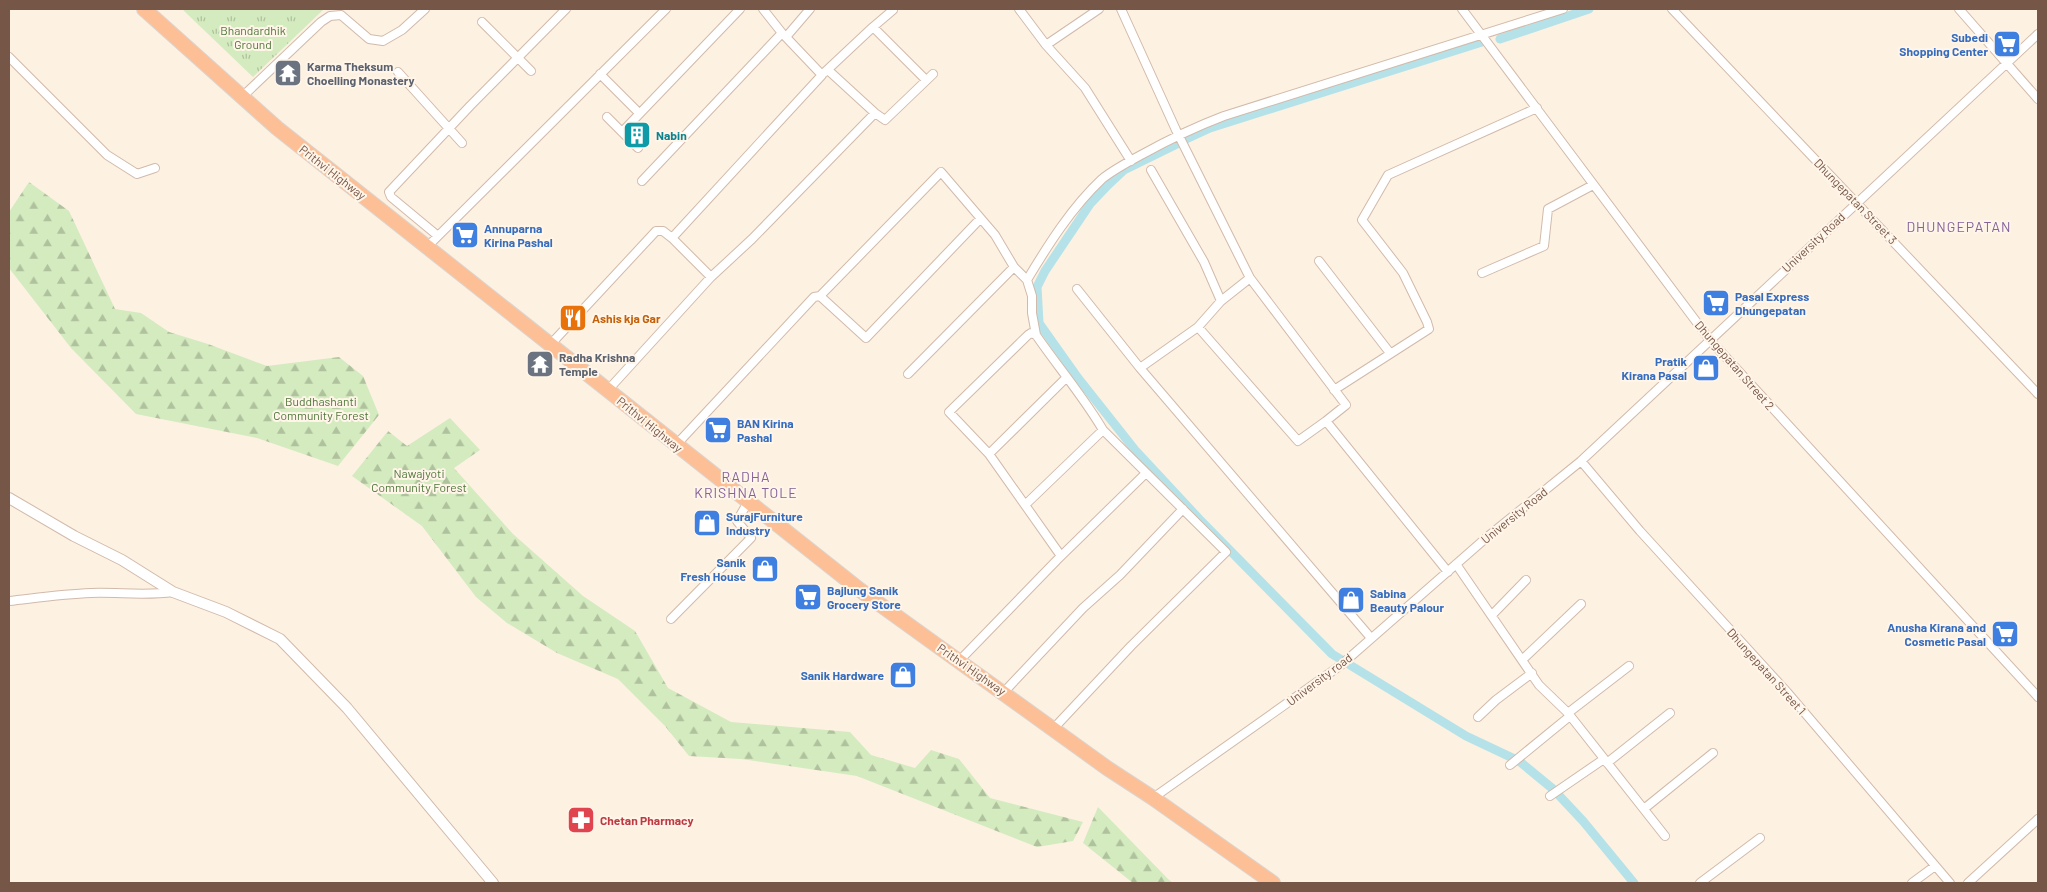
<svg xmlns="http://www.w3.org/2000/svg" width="2047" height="892" viewBox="0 0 2047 892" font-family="Barlow,sans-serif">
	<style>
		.forest { fill: url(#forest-firs) }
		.park { fill: url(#park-tufts) }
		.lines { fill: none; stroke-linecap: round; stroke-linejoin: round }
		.canal { stroke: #b5e2e8; stroke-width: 9 }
		.minor-casing { stroke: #d1baab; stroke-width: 10 }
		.tertiary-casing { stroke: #d1baab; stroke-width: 12 }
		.trunk-casing { stroke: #dbd3cf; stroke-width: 16 }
		.minor { stroke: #fff; stroke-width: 8 }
		.tertiary { stroke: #fff; stroke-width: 10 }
		.trunk { stroke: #fdc096; stroke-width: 14 }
		.labels { text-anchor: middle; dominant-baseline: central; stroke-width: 4; stroke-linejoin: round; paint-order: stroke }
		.park-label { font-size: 12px; fill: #50773c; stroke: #fff5e9 }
		.shop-label { font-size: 12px; font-weight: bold; fill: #366cbe; stroke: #fff5e9; text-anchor: start }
		.worship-label { font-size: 12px; font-weight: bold; fill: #5b616d; stroke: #fff5e9; text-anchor: start }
		.culture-label { font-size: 12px; font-weight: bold; fill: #0d838f; stroke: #fff5e9; text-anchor: start }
		.street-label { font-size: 12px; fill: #765647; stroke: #fff5e9 }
		.food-label { font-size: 12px; font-weight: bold; fill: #c56008; stroke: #fff5e9; text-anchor: start }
		.health-label { font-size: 12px; font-weight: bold; fill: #be3a42; stroke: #fff5e9; text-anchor: start }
		.neighbourhood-label { font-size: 14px; letter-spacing: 1px; fill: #85629a; stroke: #fff5e9 }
	</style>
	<defs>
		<pattern id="forest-firs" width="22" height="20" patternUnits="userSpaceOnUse" patternTransform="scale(1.25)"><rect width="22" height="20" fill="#d3ebbf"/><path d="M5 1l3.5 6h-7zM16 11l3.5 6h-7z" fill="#b0c19d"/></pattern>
		<pattern id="park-tufts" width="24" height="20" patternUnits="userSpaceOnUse" patternTransform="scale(1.25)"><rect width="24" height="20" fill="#d3ebbf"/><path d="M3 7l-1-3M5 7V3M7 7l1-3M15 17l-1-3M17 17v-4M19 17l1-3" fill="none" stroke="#b0c19d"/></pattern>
	</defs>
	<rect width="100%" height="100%" fill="#fdf1e2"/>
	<path class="forest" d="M29,182L69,211L115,309L141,313L169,332L208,344L267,366L339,357L363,376L379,415L338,466L257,438L136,414L71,348L9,268V212Z
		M450,418L480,450L454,468L513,534L583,596L635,631L668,688L731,722L850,732L871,755L915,768L931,750L959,759L990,798L1083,822L1073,841L1037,847L857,776L741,759L689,756L665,726L618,679L557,653L507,623L476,597L422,526L352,476L388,431L407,446Z
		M1098,807L1168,879L1173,883H1133L1083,843Z"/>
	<path class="park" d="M182,9H324L253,77Z"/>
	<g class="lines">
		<path class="canal" d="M1500,39L1589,9
			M1184,140L1210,128L1482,42
			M1177,144L1124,170L1108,185L1090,204L1045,271L1037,287L1039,323L1078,378L1135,450L1201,521L1332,654L1466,736L1519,761L1553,789L1583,821L1634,883"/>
		<g class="minor-casing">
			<path id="minor" d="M763,9L782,33L822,75L672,238L711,277L752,239L875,113
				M1019,9L1046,45L1085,88L1131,161
				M1121,9L1176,130L1250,278L1346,405L1326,421
				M1462,9L1710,340L2038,697
				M1672,9L2038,394
				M1959,9L2038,99
				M482,22L531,71
				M873,27L926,80
				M786,37L810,9
				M1046,45L1099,9
				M9,57L107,155L137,174L155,168
				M828,70L875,113L885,120L933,74
				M398,72L462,143
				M825,72L873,27L893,10L892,9
				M600,74L639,113
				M242,97L321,22L330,16L341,15L369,39L383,41L402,30L425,9
				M607,117L638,148
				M622,132L740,9
				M1151,170L1204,262L1221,301
				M642,181L782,33
				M438,236L391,197L389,192L470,106L566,9
				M428,246L666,9
				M1319,261L1390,353
				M1482,273L1544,246L1548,209L1593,185
				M1027,280C1048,245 1072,207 1102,179C1113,170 1128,162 1141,155C1168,140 1195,127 1224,116L1563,9
				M1077,289L1140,368L1371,638
				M820,296L866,338L980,219
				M1198,327L1298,441L1326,421L1448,572
				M1036,335C1058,367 1083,396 1103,430L1226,552L1131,646L1054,728
				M550,345L656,231H663L672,238
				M1140,368L1198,327L1221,301L1250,278
				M908,374L1014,267
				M608,390L711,277
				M1334,390L1429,329L1427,322L1403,273L1362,220L1388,175L1537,108
				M676,445L814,297L820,296L941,172L995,235L1014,267L1027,280L1032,296V313L1036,335L1031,333L1028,335L949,412L989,454L1061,556
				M989,454L1066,378
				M1581,461L1640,531L1787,692L1950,883
				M1025,505L1103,430
				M1456,564L1539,685L1568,713L1665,836
				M9,601C36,598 63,594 91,593C118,592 146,596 173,592
				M1492,615L1526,580
				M671,619L751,538L737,521L748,502
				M1523,659L1581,604
				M960,660L1057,560L1146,473
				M1004,692L1083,608L1120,575L1183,509
				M1568,713L1629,666
				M1478,717L1496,700L1532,673
				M1607,763L1670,713
				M1510,765L1570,716
				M1550,796L1604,759
				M1153,798L1341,665L1486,538L1581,461L2038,34
				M1645,808L1713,753
				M1700,883L1760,838
				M1912,883L1935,866
				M1968,883L2038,819"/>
		</g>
		<g class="tertiary-casing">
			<path id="tertiary" d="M9,498L74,536L122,560L173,592L226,612L280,639L347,708L493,883"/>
		</g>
		<g class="trunk-casing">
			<path id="trunk" d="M144,9L277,128L860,590L1107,768L1153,798L1273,883"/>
		</g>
		<use href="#minor" class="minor"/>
		<use href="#tertiary" class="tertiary"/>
		<use href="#trunk" class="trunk"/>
	</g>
	<defs>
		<g id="supermarket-square" transform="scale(1.4375)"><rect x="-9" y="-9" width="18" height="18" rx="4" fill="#3f7fe0" stroke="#fff5e9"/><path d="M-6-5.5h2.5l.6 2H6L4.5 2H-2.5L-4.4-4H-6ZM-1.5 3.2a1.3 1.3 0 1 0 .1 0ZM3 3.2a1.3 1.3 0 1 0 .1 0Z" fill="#fff"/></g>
		<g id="temple-square" transform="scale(1.4375)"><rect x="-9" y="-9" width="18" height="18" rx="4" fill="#6b7280" stroke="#fff5e9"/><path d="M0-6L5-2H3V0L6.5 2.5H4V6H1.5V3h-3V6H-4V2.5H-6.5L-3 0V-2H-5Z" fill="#fff"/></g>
		<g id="building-square" transform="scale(1.4375)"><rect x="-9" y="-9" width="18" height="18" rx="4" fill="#0f9aa8" stroke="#fff5e9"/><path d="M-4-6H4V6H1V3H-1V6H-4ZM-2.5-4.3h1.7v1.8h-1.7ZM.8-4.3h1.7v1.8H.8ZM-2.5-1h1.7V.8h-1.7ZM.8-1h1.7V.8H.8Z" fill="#fff"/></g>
		<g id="restaurant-square" transform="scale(1.4375)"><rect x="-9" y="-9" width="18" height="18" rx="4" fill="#e8710a" stroke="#fff5e9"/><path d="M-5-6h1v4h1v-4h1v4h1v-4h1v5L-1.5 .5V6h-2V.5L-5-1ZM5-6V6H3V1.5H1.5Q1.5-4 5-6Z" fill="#fff"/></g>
		<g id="shop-square" transform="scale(1.4375)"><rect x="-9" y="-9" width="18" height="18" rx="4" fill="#3f7fe0" stroke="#fff5e9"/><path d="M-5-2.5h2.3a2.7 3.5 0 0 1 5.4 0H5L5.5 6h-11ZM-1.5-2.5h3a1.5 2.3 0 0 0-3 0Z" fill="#fff"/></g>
		<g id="pharmacy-square" transform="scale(1.4375)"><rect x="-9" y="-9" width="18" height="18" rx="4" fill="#e0444e" stroke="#fff5e9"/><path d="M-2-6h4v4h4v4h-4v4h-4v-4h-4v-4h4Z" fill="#fff"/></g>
	</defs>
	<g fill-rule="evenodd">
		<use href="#supermarket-square" x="2007" y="44"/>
		<use href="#temple-square" x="288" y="73"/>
		<use href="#building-square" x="637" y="135"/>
		<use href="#supermarket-square" x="465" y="235"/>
		<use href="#supermarket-square" x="1716" y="303"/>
		<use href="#restaurant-square" x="573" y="318"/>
		<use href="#temple-square" x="540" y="364"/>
		<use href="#shop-square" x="1706" y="368"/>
		<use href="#supermarket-square" x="718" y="430"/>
		<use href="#shop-square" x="707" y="523"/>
		<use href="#shop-square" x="765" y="569"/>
		<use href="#supermarket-square" x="808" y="597"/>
		<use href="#shop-square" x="1351" y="600"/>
		<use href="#supermarket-square" x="2005" y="634"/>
		<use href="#shop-square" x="903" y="675"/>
		<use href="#pharmacy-square" x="581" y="820"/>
	</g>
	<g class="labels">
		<g class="park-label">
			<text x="253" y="30">Bhandardhik<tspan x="253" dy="14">Ground</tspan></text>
			<text x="321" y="401">Buddhashanti<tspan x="321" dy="14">Community Forest</tspan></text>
			<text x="419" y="473">Nawajyoti<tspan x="419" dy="14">Community Forest</tspan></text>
		</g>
		<g class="shop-label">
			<text x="1988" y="37" text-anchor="end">Subedi<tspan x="1988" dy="14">Shopping Center</tspan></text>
			<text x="484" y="228">Annuparna<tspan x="484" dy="14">Kirina Pashal</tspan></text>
			<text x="1735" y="296">Pasal Express<tspan x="1735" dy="14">Dhungepatan</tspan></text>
			<text x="1687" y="361" text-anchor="end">Pratik<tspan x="1687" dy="14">Kirana Pasal</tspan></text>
			<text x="737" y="423">BAN Kirina<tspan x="737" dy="14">Pashal</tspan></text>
			<text x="726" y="516">SurajFurniture<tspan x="726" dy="14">Industry</tspan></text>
			<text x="746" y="562" text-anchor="end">Sanik<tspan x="746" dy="14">Fresh House</tspan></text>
			<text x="827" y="590">Bajlung Sanik<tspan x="827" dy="14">Grocery Store</tspan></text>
			<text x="1370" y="593">Sabina<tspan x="1370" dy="14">Beauty Palour</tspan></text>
			<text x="1986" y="627" text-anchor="end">Anusha Kirana and<tspan x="1986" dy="14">Cosmetic Pasal</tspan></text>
			<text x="884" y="675" text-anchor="end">Sanik Hardware</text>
		</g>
		<g class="worship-label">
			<text x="307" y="66">Karma Theksum<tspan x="307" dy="14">Choelling Monastery</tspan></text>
			<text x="559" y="357">Radha Krishna<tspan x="559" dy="14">Temple</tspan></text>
		</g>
		<g class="culture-label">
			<text x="656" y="135">Nabin</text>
		</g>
		<g class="street-label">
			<text transform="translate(333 172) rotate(38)">Prithvi Highway</text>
			<text transform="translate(1856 201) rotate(46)">Dhungepatan Street 3</text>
			<text transform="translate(1813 242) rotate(-43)">University Road</text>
			<text transform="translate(1735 365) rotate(49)">Dhungepatan Street 2</text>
			<text transform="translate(650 424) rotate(39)">Prithvi Highway</text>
			<text transform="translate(1514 515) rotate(-39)">University Road</text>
			<text transform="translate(972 669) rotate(35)">Prithvi Highway</text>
			<text transform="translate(1767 671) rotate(48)">Dhungepatan Street 1</text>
			<text transform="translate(1319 679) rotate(-37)">University road</text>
		</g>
		<g class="food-label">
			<text x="592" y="318">Ashis kja Gar</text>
		</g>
		<g class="health-label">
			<text x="600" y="820">Chetan Pharmacy</text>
		</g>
		<g class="neighbourhood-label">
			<text x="1959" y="226">DHUNGEPATAN</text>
			<text x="746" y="476">RADHA<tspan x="746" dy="16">KRISHNA TOLE</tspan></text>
		</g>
	</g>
	<rect width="2047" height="892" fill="none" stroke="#765647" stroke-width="20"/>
</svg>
